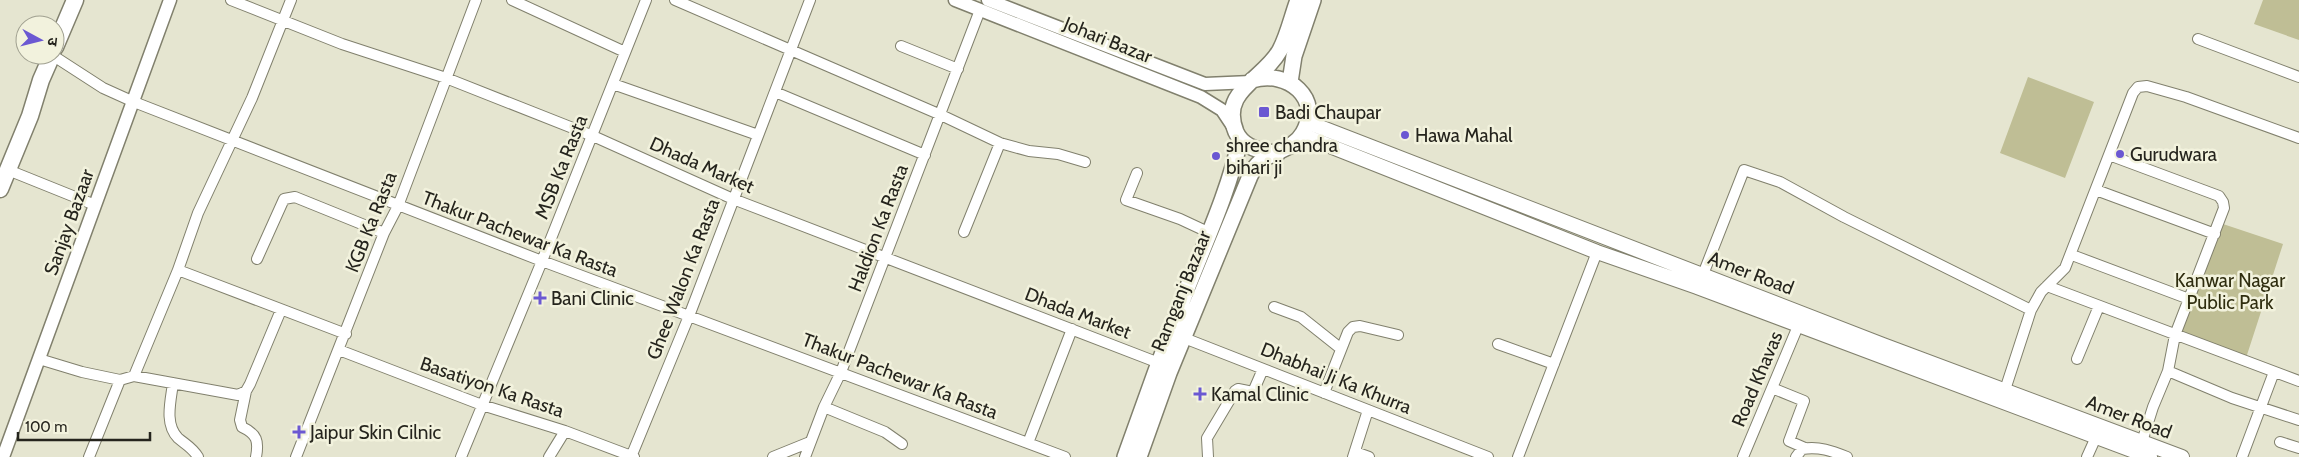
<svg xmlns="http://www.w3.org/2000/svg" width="2299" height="457" viewBox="0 0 2299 457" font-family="Cabin,'Noto Sans Devanagari',sans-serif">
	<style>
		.green { fill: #bfbe95 }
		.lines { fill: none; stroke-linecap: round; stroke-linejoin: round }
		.minor-casing { stroke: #81806d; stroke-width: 12 }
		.tertiary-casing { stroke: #81806d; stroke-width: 15 }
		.secondary-casing { stroke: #81806d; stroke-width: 16 }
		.primary-casing { stroke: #81806d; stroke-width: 18 }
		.trunk-casing { stroke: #81806d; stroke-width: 19 }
		.minor { stroke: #fff; stroke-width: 10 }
		.tertiary { stroke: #fff; stroke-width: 12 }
		.secondary { stroke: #fff; stroke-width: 14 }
		.primary { stroke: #fff; stroke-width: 15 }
		.trunk { stroke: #fff; stroke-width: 16 }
		.poi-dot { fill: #6b58d2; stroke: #f2f2dd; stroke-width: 2 }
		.labels { text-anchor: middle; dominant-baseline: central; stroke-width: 5; stroke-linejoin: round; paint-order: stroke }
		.street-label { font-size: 19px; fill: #25241d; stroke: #f2f2dd }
		.poi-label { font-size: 19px; fill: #25241d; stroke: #f2f2dd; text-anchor: start }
		.park-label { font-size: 19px; fill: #2f2d0f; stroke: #f2f2dd }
	</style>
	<rect width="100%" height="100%" fill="#e5e5d0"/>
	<path class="green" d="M2263,0H2299V40L2254,24Z
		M2028,77L2094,102L2065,178L2000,153Z
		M2223,224L2283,244L2246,358L2181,337L2197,278Z"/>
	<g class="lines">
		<g class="minor-casing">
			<path id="minor" d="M231,0L342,44L446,78L593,136L733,199L1159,363
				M512,0L625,52
				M675,0L941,115L1000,143L1029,151L1058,154L1085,162
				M2198,39L2299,77
				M901,46L958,69
				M52,55L103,88L134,102L542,261L1065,457
				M613,84L758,135
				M775,92L925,155
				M2109,155L2219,196L2223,202L2224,208L2175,335L2168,371L2153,407L2140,448
				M8,170L95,205
				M1137,173L1126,200L1180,219L1210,233
				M2096,190L2215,234
				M964,232L1000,143
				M2072,255L2189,299
				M257,259L284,199L295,197L384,233
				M178,270L346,334
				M1700,282L1744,170L1780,182L1844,217L2031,310
				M2047,286L2299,381
				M1274,307L1301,317L1340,348
				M1179,336L1488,457
				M1498,344L1554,364
				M339,350L482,405L565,431L634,457
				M39,359L82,372L120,380L134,376L178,270L198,213L252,98L291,0
				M2077,359L2099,306
				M2168,371L2232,398L2299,420
				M134,376L238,395L246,391L250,384L281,310
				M173,383C171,400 164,424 178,438C185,444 193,448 198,457
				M1772,388L1804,401L1789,441L1805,448
				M246,391L240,420L242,427C257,434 259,441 256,457
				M1324,393L1348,332L1353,327L1360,326L1398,335
				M2003,396L2031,310L2041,292L2065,268L2133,93L2138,87L2147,86L2186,97L2299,138
				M824,407L885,432L902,444
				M2280,442L2299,448
				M1028,443L1072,329
				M1355,452L1369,457
				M89,457L120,380
				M296,457L384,233L398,206L476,0
				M461,457L542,261L646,0
				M549,457L565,431
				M631,457L689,316L810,0
				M773,457L810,442
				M805,457L824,407L841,372L980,10
				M1208,457L1207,438L1235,391L1238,389L1253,392L1263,369
				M1353,457L1368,410
				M1518,457L1597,252
				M1743,457L1801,319
				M1796,457L1802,449C1819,446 1832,451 1847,457
				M2087,457L2096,437
				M2242,457L2274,372"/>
		</g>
		<g class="tertiary-casing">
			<path id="tertiary" d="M955,0L1201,97L1222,110L1234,128
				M988,0L1205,84L1251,82
				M3,457L170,0"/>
		</g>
		<g class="secondary-casing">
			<path id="secondary" d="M1307,122L1883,345L2182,457
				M1302,135L1597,252L1697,287L2150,457"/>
		</g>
		<g class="primary-casing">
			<path id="primary" d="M1290,82L1294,56L1313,0
				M1278,153C1261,152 1243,148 1236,132C1219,90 1264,80 1280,50C1288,35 1292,16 1298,0
				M1125,457C1145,400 1166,343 1188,286C1207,238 1229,190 1240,140
				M1139,457L1169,373L1250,176C1252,172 1255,166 1259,163C1272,150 1293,151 1303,133C1323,99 1288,69 1252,80"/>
		</g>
		<g class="trunk-casing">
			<path id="trunk" d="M55,47L75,0
				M0,189L30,116L41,80L52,55"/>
		</g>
		<use href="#minor" class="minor"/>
		<use href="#tertiary" class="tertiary"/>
		<use href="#secondary" class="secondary"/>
		<use href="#primary" class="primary"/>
		<use href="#trunk" class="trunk"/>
	</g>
	<g class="poi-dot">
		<rect x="1258" y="106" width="12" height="12" rx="2.5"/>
		<circle cx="1405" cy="135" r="5"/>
		<circle cx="2120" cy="154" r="5"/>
		<circle cx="1216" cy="156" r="5"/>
		<path d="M537.5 290.5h5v5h5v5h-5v5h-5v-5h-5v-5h5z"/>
		<path d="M1197.5 386.5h5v5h5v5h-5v5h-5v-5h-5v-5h5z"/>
		<path d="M296.5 424.5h5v5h5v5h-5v5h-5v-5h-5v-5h5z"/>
	</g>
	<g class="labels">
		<g class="street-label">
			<text transform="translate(1108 40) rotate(22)">Johari Bazar</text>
			<text transform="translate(702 165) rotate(24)">Dhada Market</text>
			<text transform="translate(561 167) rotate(-68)">MSB Ka Rasta</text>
			<text transform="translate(69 222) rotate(-70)">Sanjay Bazaar</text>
			<text transform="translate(371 222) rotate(-68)">KGB Ka Rasta</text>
			<text transform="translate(878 228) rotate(-69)">Haldion Ka Rasta</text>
			<text transform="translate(520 234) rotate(21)">Thakur Pachewar Ka Rasta</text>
			<text transform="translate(1751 273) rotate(21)">Amer Road</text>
			<text transform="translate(683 279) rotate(-69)">Ghee Walon Ka Rasta</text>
			<text transform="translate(1181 291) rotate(-68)">Ramganj Bazaar</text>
			<text transform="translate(1078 313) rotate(21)">Dhada Market</text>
			<text transform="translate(900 376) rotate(21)">Thakur Pachewar Ka Rasta</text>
			<text transform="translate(1336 378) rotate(22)">Dhabhai Ji Ka Khurra</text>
			<text transform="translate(1757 379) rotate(-67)">Road Khavas</text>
			<text transform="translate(492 387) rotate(19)">Basatiyon Ka Rasta</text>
			<text transform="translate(2129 417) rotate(21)">Amer Road</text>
		</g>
		<g class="poi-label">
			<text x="1275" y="112">Badi Chaupar</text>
			<text x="1415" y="135">Hawa Mahal</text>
			<text x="1226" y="145">shree chandra<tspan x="1226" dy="22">bihari ji</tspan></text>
			<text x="2130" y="154">Gurudwara</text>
			<text x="551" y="298">Bani Clinic</text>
			<text x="1211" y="394">Kamal Clinic</text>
			<text x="310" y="432">Jaipur Skin Cilnic</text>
		</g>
		<g class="park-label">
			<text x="2230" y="280">Kanwar Nagar<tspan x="2230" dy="22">Public Park</tspan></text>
		</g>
	</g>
	<g transform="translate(40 40) rotate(97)"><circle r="24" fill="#f2f2dd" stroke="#a0a090"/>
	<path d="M0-4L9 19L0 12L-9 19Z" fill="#6b58d2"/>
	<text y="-8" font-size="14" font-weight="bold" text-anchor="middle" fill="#25241d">उ</text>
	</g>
	<path d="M18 432v8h132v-8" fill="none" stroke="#25241d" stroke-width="2.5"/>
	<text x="25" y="432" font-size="15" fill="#25241d" stroke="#f2f2dd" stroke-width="4" paint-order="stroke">100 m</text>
</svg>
